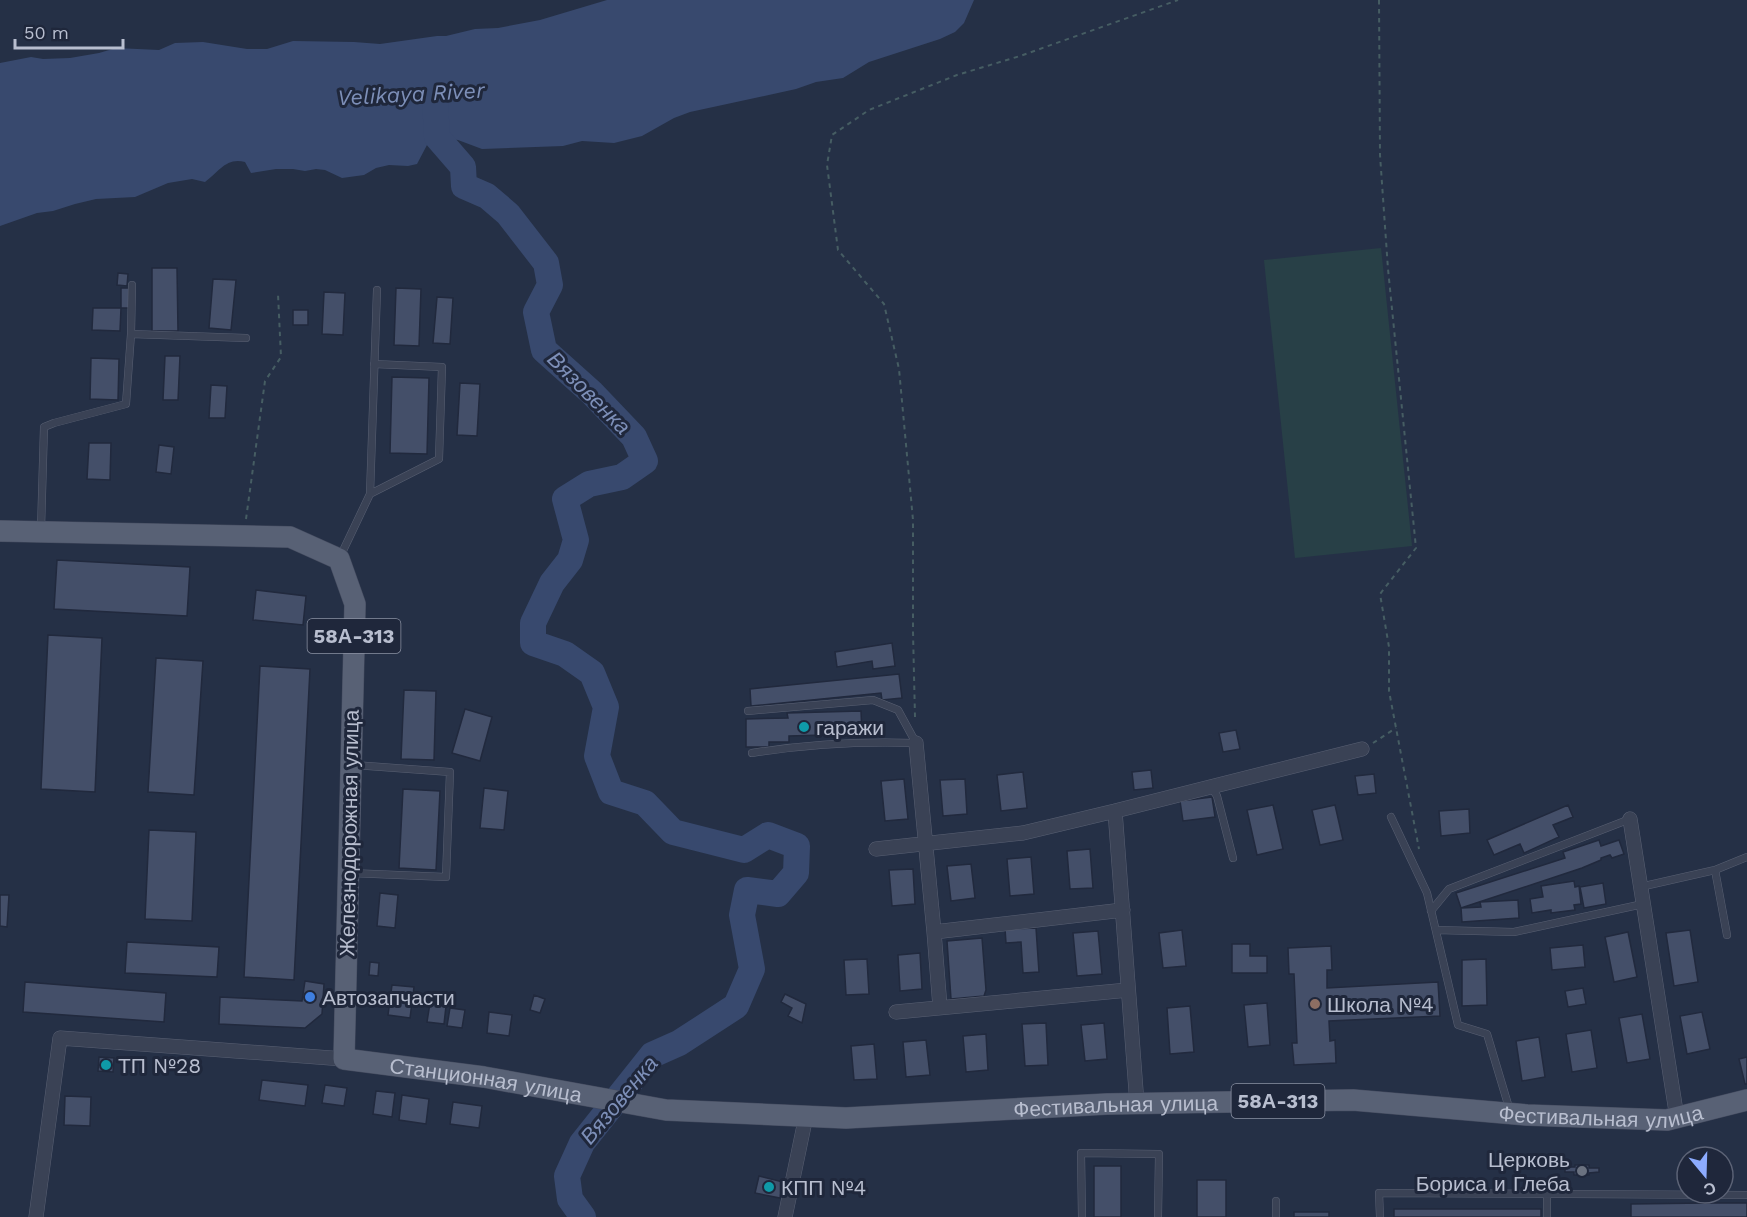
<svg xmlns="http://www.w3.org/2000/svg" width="1747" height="1217" viewBox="0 0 1747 1217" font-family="'Work Sans',sans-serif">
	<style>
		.green { fill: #284047 }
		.water { fill: #38496e }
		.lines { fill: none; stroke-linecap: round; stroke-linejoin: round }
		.river { stroke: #38496e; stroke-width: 26 }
		.building { fill: #444f69; stroke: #21293d; stroke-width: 1.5 }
		.service-casing { stroke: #596073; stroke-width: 8 }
		.minor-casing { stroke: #596073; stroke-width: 15 }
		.primary-casing { stroke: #444b5f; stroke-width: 22 }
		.path { stroke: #465d63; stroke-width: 2; stroke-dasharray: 4.5 4.5; stroke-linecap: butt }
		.service { stroke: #3a4255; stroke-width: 7 }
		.minor { stroke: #3a4255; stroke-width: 14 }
		.primary { stroke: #586175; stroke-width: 21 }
		.culture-dot { fill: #0f9aa8; stroke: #1f273b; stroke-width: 2 }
		.shop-dot { fill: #3f7fe0; stroke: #1f273b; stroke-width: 2 }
		.education-dot { fill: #8d6e63; stroke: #1f273b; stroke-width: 2 }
		.worship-dot { fill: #6b7280; stroke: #1f273b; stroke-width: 2 }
		.labels { text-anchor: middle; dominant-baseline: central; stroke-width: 6; stroke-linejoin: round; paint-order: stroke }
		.shield { fill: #1f273b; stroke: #8a91a3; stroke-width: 1.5 }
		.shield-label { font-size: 20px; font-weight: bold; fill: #b8becf }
		.poi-label { font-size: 21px; fill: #b8becf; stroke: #1f273b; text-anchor: start }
		.street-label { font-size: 21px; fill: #b8becf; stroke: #1f273b }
		.water-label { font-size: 22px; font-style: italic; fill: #7d8fb8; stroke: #1f273b }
	</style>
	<rect width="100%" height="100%" fill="#253046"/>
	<path class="green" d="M1381,248L1412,546L1295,558L1264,260Z"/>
	<path class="water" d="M607,0H974L964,23L955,32L940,39L869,62L843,78L816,82L796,89L690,112L674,118L642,136L614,143L582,141L563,146L482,149L458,140L437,137L427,145L417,164L408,166L389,165L376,168L364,175L342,178L325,170L316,169L305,171L293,169H276L251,173L245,162C226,157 219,172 205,182L192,179L168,183L135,197L96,199L75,204L53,211L37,213L0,226V63L31,57L43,59L70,58L99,53L116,48L159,50L175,43L203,42L247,49H267L293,41L354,42L380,44L437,36H446L475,29L498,28L540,20Z"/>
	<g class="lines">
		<path class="river" d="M435,101L437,137L463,167L464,186L487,196L508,214L546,263L550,285L536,312L544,350L592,393L634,437L645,461L622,477L589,484L565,499L576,540L570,560L552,583L533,623V643L565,654L592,673L606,707L597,756L611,792L645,803L673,832L744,850L768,835L797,846L796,873L778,894L747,890L742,915L752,969L736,1006L679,1043L652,1055L582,1143L567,1176L570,1199L583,1217"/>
	</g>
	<path class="building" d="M152,268H177L178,331H152Z
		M118,273L128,274L127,286L117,285Z
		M213,279L236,280L231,330L209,328Z
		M121,288H129V308H121Z
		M396,288L421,289L419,346L394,345Z
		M324,292L345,293L343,335L322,334Z
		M437,297L453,298L450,344L433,343Z
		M93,308H121L120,331L92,330Z
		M293,310H308V325H293Z
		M165,356H180L178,400H163Z
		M91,358L119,359L118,400L90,399Z
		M392,377L429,378L427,454L390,453Z
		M460,383L480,384L477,436L457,435Z
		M211,385L227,386L225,418H209Z
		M89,443H111L110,480L87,479Z
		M159,445L174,447L171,474L156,472Z
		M57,560L190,567L187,616L54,609Z
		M256,590L306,596L303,625L253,620Z
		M48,635L102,638L95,792L41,789Z
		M892,643L895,666L873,669L872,661L837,667L835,652Z
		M156,658L203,661L194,795L148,792Z
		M260,666L310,669L294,980L244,977Z
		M899,674L902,698L882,700L881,693L751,706L750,689Z
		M404,690L436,691L434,760L401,759Z
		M465,709L492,717L480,761L452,753Z
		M861,711L862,734L789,736V742H769V747H746V719L788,718L787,713Z
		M1236,730L1240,749L1223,752L1219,733Z
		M1151,770L1153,788L1134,790L1132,772Z
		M1023,772L1027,808L1001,811L997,775Z
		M1374,774L1376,793L1358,795L1355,776Z
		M904,779L908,819L885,821L881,781Z
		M965,779L967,814L943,816L940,780Z
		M484,788L508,791L504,830L480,828Z
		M403,789L440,791L436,870L399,868Z
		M1212,797L1215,817L1183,821L1180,801Z
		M1273,805L1283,849L1257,855L1247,810Z
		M1335,805L1343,840L1320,845L1312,810Z
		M1568,805L1573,817L1553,825L1559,837L1524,853L1520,844L1494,855L1487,840Z
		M1469,809L1470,833L1441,836L1439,811Z
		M149,830L196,832L192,921L145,919Z
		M1599,840L1601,846L1619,840L1624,854L1612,858L1610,855L1601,858V860L1582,868L1461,908L1456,893L1565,858L1563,852Z
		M1090,849L1093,888L1070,889L1067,851Z
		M1031,857L1034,894L1010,896L1007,859Z
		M971,864L975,898L951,901L947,866Z
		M913,869L915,904L892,906L889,870Z
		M1574,881L1575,887L1579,886L1581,904L1574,905L1575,910L1551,913V910L1532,913L1530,899L1543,897L1541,886Z
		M1603,883L1606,904L1584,908L1580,887Z
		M380,893L398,895L395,928L377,926Z
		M0,895H9L7,927L0,926Z
		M1518,900L1519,918L1462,922L1461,908L1481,907L1480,902Z
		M1036,928L1039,972L1023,973L1021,942L1006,943L1005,929Z
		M1182,930L1186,966L1163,968L1159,933Z
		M1690,930L1698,982L1674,986L1666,933Z
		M1098,931L1102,974L1077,976L1073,933Z
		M1628,932L1637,977L1614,982L1605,937Z
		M982,938L986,990L984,996L951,999L947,941Z
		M127,942L219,947L217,977L125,973Z
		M1232,944H1250V956H1267V973H1232Z
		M1583,945L1585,967L1552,970L1550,948Z
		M1331,946L1332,970H1327V988L1438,982L1440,1016L1329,1021L1330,1041L1335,1040L1336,1063L1294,1065L1292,1043H1297L1294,974H1289L1288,948Z
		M920,953L922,989L900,991L898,955Z
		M867,959L869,994L846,995L844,960Z
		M1486,959L1487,1005L1462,1006V960Z
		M370,962L379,963L378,976L369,975Z
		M305,981L324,984L322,1014L305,1028L219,1024L220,997L302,1001Z
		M25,982L166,993L164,1022L23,1012Z
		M392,985L414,987L410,1018L388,1015Z
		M1583,988L1586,1004L1568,1007L1565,991Z
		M785,994L806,1004L802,1023L788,1016L792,1008L781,1002Z
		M534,995L545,999L540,1013L530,1010Z
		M430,1003L446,1006L444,1024L427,1022Z
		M1267,1003L1270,1045L1248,1047L1244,1005Z
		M1190,1006L1194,1052L1170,1054L1167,1008Z
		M450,1008L465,1010L462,1028L447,1026Z
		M489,1012L512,1015L509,1036L487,1033Z
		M1702,1012L1710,1049L1687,1054L1680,1016Z
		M1642,1014L1650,1059L1627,1063L1619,1018Z
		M1046,1023L1048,1065L1025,1066L1022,1024Z
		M1104,1023L1107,1059L1085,1061L1081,1025Z
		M1591,1030L1597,1068L1572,1072L1566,1034Z
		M986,1034L988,1070L966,1072L963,1036Z
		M1539,1037L1545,1077L1522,1081L1516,1041Z
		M926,1040L930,1075L906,1077L903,1042Z
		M874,1044L877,1079L854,1080L851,1046Z
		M99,1057L114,1058L113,1072L98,1071Z
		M1747,1057V1084H1745L1739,1059Z
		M262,1080L308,1085L305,1106L259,1100Z
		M325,1085L347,1088L344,1106L322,1103Z
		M376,1091L395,1093L392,1117L373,1114Z
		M402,1095L429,1099L426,1124L399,1120Z
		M65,1096L91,1097L90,1126L64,1125Z
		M453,1102L482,1106L479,1128L450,1124Z
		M1575,1165H1589V1168H1599V1172L1589,1173V1175H1574V1172H1565V1167H1575Z
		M1094,1166H1121V1217H1094Z
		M759,1176L783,1182L780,1198L755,1193Z
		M1197,1180H1226V1217H1197Z
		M1706,1203H1747V1217H1631V1204Z
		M1394,1209H1541V1217H1394Z
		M1294,1212H1329V1217H1294Z"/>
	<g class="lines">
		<g class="service-casing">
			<path id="service" d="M131,334L132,285
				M370,494L377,290
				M41,529L44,427L54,423L126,404L131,334L246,338
				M340,557L370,494L439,459L442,367L374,364
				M748,711L873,700L898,710L916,743
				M752,753C808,744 860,741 916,743
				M1211,787L1217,796L1233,858
				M1391,817L1427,893L1458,1025L1487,1034L1510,1111
				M1715,870L1747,857
				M350,873L446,877L450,772L354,765
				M1640,887L1715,870L1727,935
				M1431,911L1449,889L1630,819
				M1436,930L1514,932L1643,904
				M1276,1201V1217
				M1082,1217L1081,1153L1159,1154L1158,1217
				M1380,1217L1379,1193L1747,1195
				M1547,1217V1194"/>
		</g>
		<g class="minor-casing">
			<path id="minor" d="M916,743L934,932
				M1115,811L1362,749
				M1630,819L1677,1118
				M876,849L1023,833L1115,811L1137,1104
				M940,1007L934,932L1123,910
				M896,1012L1128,990
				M36,1217L60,1038L344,1059
				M785,1217L806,1116"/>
		</g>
		<g class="primary-casing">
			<g id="primary">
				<path id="s1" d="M0,531L290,537L339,559L355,604L344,1059L484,1077L666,1110L846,1118L1107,1104L1353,1100L1527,1115L1667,1120L1747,1100"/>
			</g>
		</g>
		<path class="path" d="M1379,0L1380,155L1388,269L1416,548L1380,594L1389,647V691L1419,849
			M246,519L265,381L281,357L278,294
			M915,717L913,632V520L899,369L884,304L838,250L827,165L832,135L869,110L957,75L1020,56L1178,0
			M1373,743L1396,728"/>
		<use href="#service" class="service"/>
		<use href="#minor" class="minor"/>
		<use href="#primary" class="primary"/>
	</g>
	<g class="culture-dot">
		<circle cx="804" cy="727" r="6"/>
		<circle cx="106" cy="1065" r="6"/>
		<circle cx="769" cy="1187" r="6"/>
	</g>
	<circle class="shop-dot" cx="310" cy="997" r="6"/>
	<circle class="education-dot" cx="1315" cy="1004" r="6"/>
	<circle class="worship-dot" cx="1582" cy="1171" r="6"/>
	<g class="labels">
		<g class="shield">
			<rect x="307.5" y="619" width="93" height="34" rx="4.5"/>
			<rect x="1231.5" y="1084" width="93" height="34" rx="4.5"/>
		</g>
		<g class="shield-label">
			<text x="354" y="636">58А-313</text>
			<text x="1278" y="1101">58А-313</text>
		</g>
		<g class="poi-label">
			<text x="816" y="727">гаражи</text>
			<text x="322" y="997">Автозапчасти</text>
			<text x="1327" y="1004">Школа №4</text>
			<text x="118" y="1065">ТП №28</text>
			<text x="1570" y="1159" text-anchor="end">Церковь<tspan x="1570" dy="24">Бориса и Глеба</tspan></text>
			<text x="781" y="1187">КПП №4</text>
		</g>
		<g class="street-label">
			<text transform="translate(349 833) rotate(-89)">Железнодорожная улица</text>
			<text stroke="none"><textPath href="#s1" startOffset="990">Станционная улица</textPath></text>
			<text stroke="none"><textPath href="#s1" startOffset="1623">Фестивальная улица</textPath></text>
			<text stroke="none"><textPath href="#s1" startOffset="2109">Фестивальная улица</textPath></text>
		</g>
		<g class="water-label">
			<text transform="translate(411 94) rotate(-3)">Velikaya River</text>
			<text transform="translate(589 393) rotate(45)">Вязовенка</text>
			<text transform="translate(619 1100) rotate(-50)">Вязовенка</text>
		</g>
	</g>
	<g transform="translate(1705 1175) rotate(161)"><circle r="28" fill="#1f273b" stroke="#5c6376" stroke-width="1.5"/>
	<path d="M0-4.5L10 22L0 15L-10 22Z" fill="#8dacff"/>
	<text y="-9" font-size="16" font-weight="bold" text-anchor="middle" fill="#b8becf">С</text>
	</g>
	<path d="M15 39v9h108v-9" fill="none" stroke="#b8becf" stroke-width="3"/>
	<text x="24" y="39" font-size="18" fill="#b8becf" stroke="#1f273b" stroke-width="4.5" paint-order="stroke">50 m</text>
</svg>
